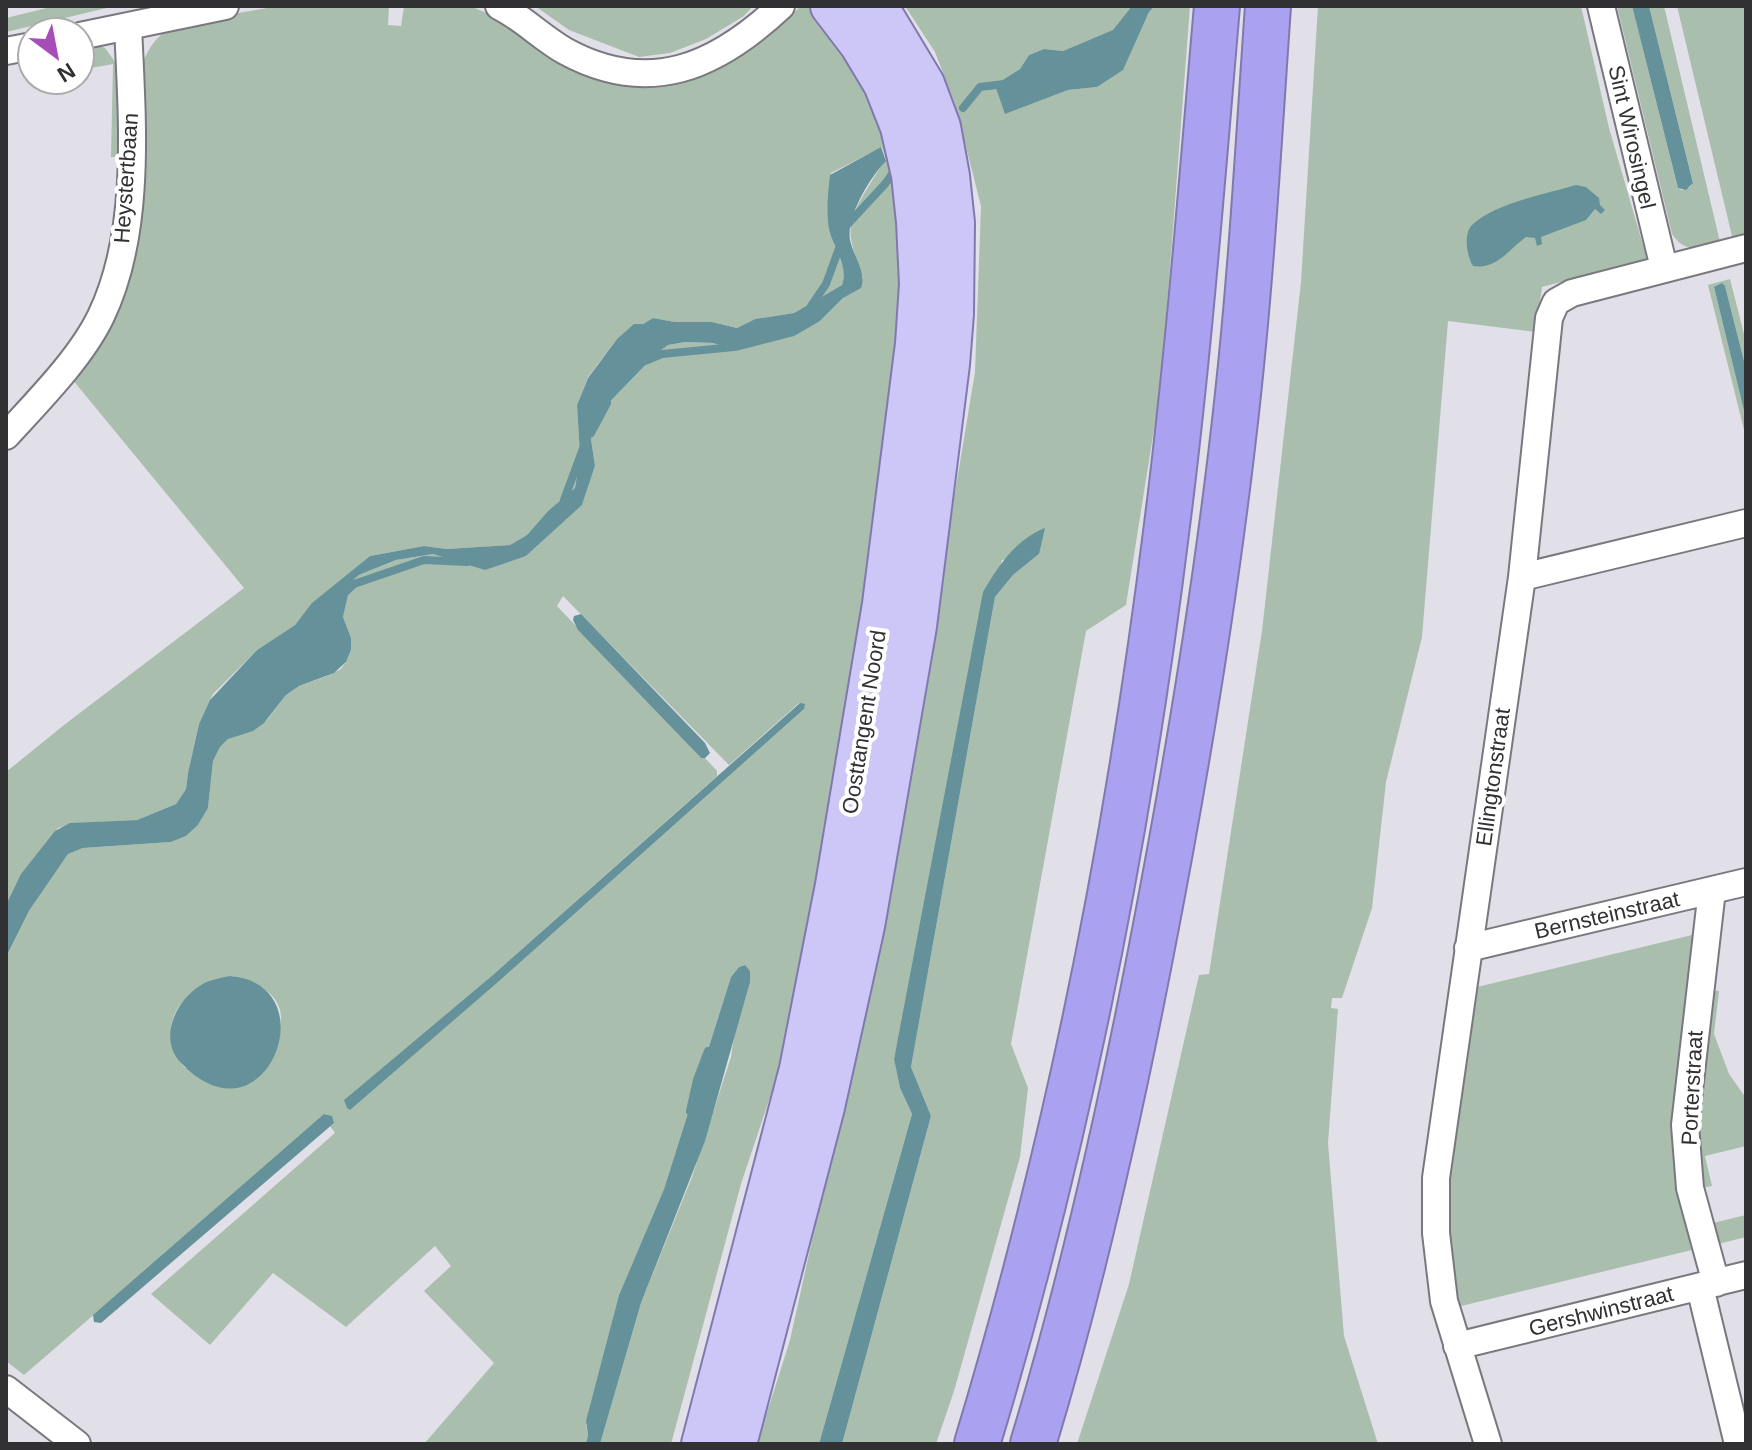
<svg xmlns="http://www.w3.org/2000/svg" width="1752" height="1450" viewBox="0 0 1752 1450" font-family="Helvetica,sans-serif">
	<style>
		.green { fill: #aabeae; fill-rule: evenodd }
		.water { fill: #65929a }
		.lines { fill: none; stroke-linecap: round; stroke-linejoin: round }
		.stream { stroke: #65929a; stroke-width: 8 }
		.street-casing { stroke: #7a787f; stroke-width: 30 }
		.primary-casing { stroke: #8079ae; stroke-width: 44 }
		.highway-casing { stroke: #8079ae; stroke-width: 48 }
		.street { stroke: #fff; stroke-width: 26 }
		.primary { stroke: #cdc7f7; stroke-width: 40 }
		.highway { stroke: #aba1f1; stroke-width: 44 }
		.labels { text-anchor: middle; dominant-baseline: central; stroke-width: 8; stroke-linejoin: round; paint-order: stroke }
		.street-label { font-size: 22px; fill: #313033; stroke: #fff }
	</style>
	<rect width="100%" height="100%" fill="#e1dfe8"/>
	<path class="green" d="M55,6H115L6,32V18Z
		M278,6H389L388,25L401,26L404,6H470L498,18L604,78L772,27L776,29L801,6H808L826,27L860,80L875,110L892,169L903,277L890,445L800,980L780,1067L741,1184L671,1444H600L641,1303L692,1177L731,1057L745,965L739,967L731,977L664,1189L619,1295L586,1425L588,1435L586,1444H424L494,1363L424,1291L451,1266L435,1246L346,1327L273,1273L210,1345L151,1294L335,1133L330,1126L334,1123L326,1114L24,1375L6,1361V957L29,911L68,854L83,848L171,842L186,836L198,825L208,808L213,761L220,747L228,739L267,720L286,695L299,686L327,676L341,669L346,662L351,650V638L343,617L351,582L359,575L396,560L433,554L485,569L526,556L582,505L595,466L591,439L596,416L656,354L668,345L685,342L713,343L736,351L753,346L820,321L863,278C848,234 843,228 868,187C874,178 879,168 886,160L882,147L831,173C831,194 828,217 832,237C835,254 849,267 842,285L794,313L755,319L737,328L712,322H675L653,318L617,339L588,377L577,405L580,456L575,488L548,511L527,535L510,545L447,549L424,546L370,556L313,603L295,625L257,650L213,694L199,724L188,773L186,789L176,804L137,820L78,823L58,828L7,903L6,915V772L64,725L244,588L72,379L6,452V447L100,332L142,65C146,54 152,42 162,34C184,19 249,12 278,6ZM563,596L729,765L799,703L804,709L506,975L344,1100L494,974L717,776V771L705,758H701L557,606ZM230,976C250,978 280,992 281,1016C281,1028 277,1042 275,1054L185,1068C166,1047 165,1013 190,996C201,987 217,982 230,976Z
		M535,6H753L744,16L706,39L670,53L639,57L569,30Z
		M905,6H1132L1114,30L1063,51L1044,49L1029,55L1020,69L996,85L1005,113L1068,90L1097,87L1154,6H1190L1166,320V354L1126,605L1086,631L1011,1044L1028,1088L1020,1157L954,1391L936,1444H842L931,1116L911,1067L995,597L1013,575L1039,554L1002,560L894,1058L900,1088L912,1114L819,1444H757L790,1340L888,896L975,372L981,206L955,104L935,52Z
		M1318,6H1581L1609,128L1647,259L1542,287L1536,332L1448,321L1422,637L1386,782L1372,908L1342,998H1332L1331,1008L1338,1009L1328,1143L1344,1336L1378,1444H1077L1129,1284L1199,975L1209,974L1262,631L1301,282Z
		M1617,6H1632L1678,188L1682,190L1690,187L1693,182L1649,6H1664L1720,242C1700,248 1685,254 1672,234Z
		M1677,6H1746V237L1734,239L1732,236Z
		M90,42L105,48L118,66L121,157H111L113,64L80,70V44Z
		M1730,279L1746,342V369L1725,286L1714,287L1746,419V438L1708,285Z
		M1692,935L1697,939L1677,1074L1674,1122L1696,1249L1457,1307L1445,1206L1473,988Z
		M1709,990L1719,991L1714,1034L1729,1074L1746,1098V1146L1705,1156L1712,1186L1701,1188L1694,1149Z
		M1746,1215V1237L1714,1245L1709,1224Z"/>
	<path class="water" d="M1132,6H1154L1148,14L1123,70L1097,87L1068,90L1005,114L995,85L1020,69L1029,55L1044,49L1063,51L1113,30Z
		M1632,6H1649L1693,183L1686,190L1678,188Z
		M881,147L886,161C870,177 846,217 850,240C853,255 867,273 861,288L843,298L820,321L794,336L736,351L713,343L685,342L668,345L656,354L596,416L591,439L595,466L582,505L526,556L485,570L433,554L396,560L359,575L351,582L343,617L351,638V650L346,662L334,673L299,686L286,695L264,723L253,731L228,739L220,747L213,761L208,808L198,825L186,836L171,842L83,848L68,854L29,911L6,957L7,903L21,874L55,831L70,823L137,820L176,804L186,789L188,773L199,724L210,700L257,650L295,625L312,603L370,556L424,546L447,549L510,545L527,535L548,511L575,488L580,456L577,405L588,378L617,339L634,324H643L653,318L675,322H712L737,328L755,319L794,313L842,285C849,266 833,248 829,229C826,211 828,193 830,175Z
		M1576,185L1586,187L1599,198L1600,205L1605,210L1601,214L1595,209L1586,220L1541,237L1542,244L1537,246L1535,238L1526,237C1509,249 1497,270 1473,266C1467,257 1463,234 1472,225C1495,203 1546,194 1576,185Z
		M1722,283L1725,286L1746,369V419L1714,287Z
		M1045,528L1039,554L1013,575L995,597L911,1067L931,1116L842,1444H819L912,1114L900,1088L894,1059L983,592C999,565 1015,540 1045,528Z
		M581,614L705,743L710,753L705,758H701L578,630L573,620L574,616Z
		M800,703L805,704L804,709L506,975L350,1110L347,1108L344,1100L494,974Z
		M745,965L750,971V982L705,1141L641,1303L600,1444H586L588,1435L586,1421L619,1295L664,1189L731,977L739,967Z
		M230,976C330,984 265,1151 181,1063C158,1039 175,1001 201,985C209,980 220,978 230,976Z
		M324,1114L332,1116L334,1123L101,1323L94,1322L93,1315Z"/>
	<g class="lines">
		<path class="stream" d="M963,108L980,87L1004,84
			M846,226L885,184L897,167
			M811,306L826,284L841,243
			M645,361L662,354L734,347
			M591,433L607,403
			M564,500L584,446
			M341,596L354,584L424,560L467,562
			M690,1111L697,1080L708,1051"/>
		<g class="street-casing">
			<path id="street" d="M499,6C523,18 542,38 565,51C649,97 716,67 781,6
				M1601,6L1664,268
				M80,36L225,6
				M6,51L32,46
				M6,436C37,402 81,358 101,316C142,231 132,119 128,26
				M1522,577L1746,523
				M1712,890L1685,1125L1690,1188L1716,1283
				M1468,948L1746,882
				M1700,1287L1738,1444
				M1457,1346L1746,1275
				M6,1389L77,1444
				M1488,1444L1444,1301L1436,1233V1178L1522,577L1549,318L1556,302L1572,293L1746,248"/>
		</g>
		<g class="primary-casing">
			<path id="primary" d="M702,1444L800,1069L836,885L883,604L916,344L920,284L917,222L912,175L901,127L884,84L860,44L831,6
				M736,1444L824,1107L864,926L916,626L949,364L953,314L954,223L949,176L940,127L924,84L877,6"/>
		</g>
		<g class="highway-casing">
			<path id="highway" d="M977,1444C1067,1147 1129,833 1167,525C1189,352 1202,179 1217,6
				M1033,1444C1082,1283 1119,1117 1151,952C1187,767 1218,581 1238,394C1252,265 1259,135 1268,6"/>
		</g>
		<use href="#street" class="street"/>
		<use href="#primary" class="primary"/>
		<use href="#highway" class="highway"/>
	</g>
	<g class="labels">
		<g class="street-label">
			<text transform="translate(1632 137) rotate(77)">Sint Wirosingel</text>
			<text transform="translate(126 178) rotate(-86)">Heystertbaan</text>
			<text transform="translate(864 722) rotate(-81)">Oosttangent Noord</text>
			<text transform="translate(1493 777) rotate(-82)">Ellingtonstraat</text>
			<text transform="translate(1607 915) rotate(-13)">Bernsteinstraat</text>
			<text transform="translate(1692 1088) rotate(-87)">Porterstraat</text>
			<text transform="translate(1601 1311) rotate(-14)">Gershwinstraat</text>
		</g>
	</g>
	<rect width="1752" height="1450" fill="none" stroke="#313033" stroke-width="16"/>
	<g transform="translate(56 56) rotate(148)"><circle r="38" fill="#ffffff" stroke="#adacad" stroke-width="2"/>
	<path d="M0-6L14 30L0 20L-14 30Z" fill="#a64dba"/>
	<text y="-12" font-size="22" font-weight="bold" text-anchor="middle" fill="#313033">N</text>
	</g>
</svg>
